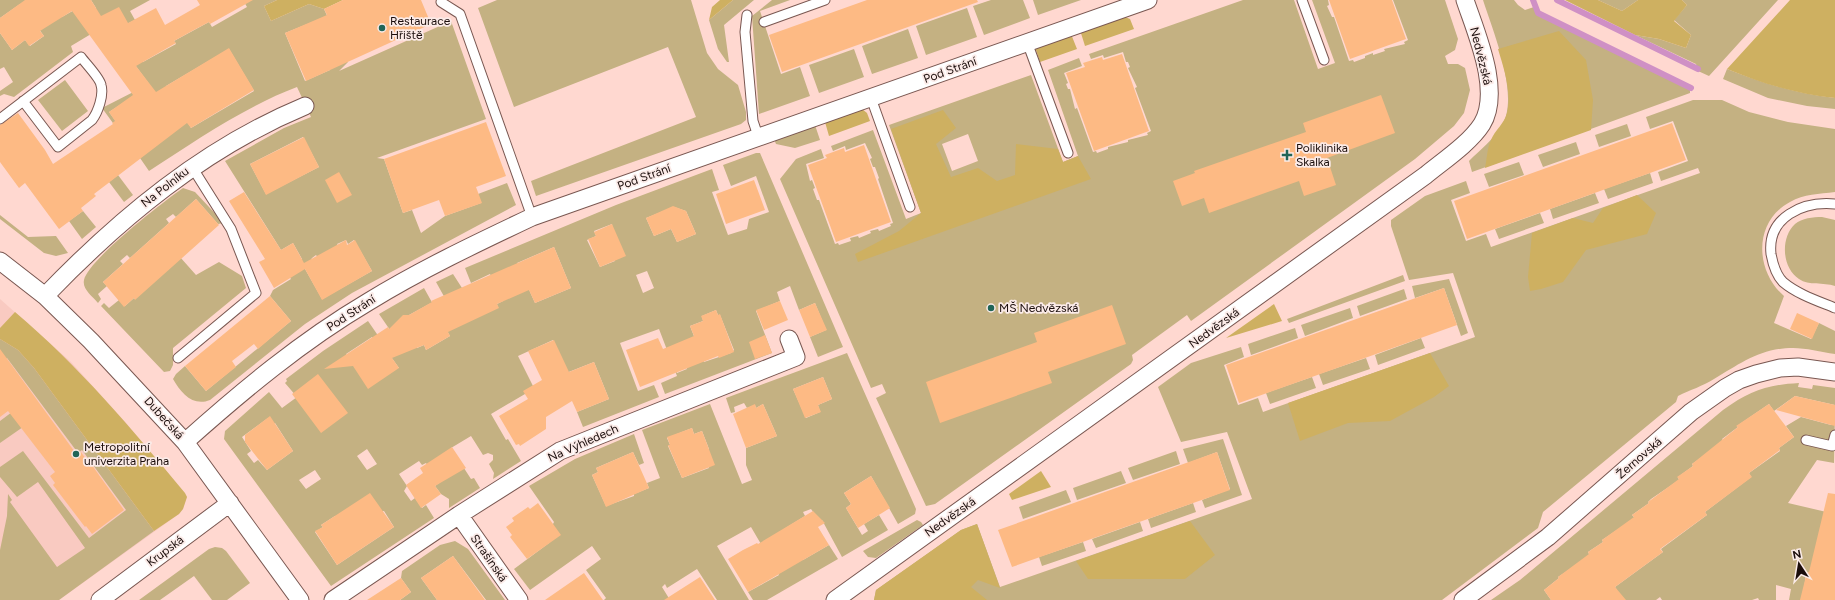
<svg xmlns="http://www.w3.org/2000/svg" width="1835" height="600" viewBox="0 0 1835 600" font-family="Figtree,sans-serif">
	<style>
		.built { fill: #f9cac1 }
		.green { fill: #c4b182; fill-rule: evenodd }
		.forest { fill: #ceb061 }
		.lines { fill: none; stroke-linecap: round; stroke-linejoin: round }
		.stream { stroke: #cf90c5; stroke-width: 6 }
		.building { fill: #fdba84 }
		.service-casing { stroke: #795751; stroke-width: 11 }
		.minor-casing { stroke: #795751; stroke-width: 19 }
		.service { stroke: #fff; stroke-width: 9 }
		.minor { stroke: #fff; stroke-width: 17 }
		.poi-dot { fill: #206557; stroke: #fbebe8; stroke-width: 1.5 }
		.labels { text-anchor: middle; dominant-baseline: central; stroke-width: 3.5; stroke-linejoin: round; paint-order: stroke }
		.poi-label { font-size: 12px; fill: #1a0d0b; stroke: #fbebe8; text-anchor: start }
		.street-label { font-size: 12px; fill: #1a0d0b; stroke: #fbebe8 }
	</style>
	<rect width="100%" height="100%" fill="#ffd8d0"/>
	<path class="built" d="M0,299L71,362L126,423L187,497L183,509L179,514L59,600H0Z"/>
	<path class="green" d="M0,0H51L62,17L76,9L96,8L91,0H150L130,11L135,20L123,26L143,62L176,44L174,41L209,22L212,27L247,7L243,0H277L264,6L271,21L309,4L324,9L348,62L339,71L451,21L486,119L377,158L384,159L403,213L412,210L421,233L445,216L481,203L478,194L507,183L516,205L352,293L305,324L210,400C193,407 181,393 173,379L176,374L185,366L206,391L291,321L270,296L273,290L291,279L284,269L302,259L293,243L281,250L225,161L284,128L311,117L297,87C248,105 193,142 149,171L140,158L137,94L109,112L117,123L118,130L102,108L149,84L106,25L71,46L73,52L14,97L4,94L0,96V91L13,82L4,67L0,69V33L12,50L25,40L30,46L44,36L20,4L0,18ZM310,23L330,70L305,81L285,33ZM229,49L254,91L191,128L166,86ZM303,137L319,167L266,194L250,164ZM346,240L348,244L354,240L372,271L322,299L305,269L312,258L316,255L319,259L339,248L337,244Z
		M497,0H691L707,53L718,69L738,85L746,112V120L741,124L536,196L531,181L696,117L668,47L514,107L478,8Z
		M733,0H754L724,25L729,62H727L718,49L709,20Z
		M772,0H790L760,11L781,74L800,67L810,96L759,114L752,16Z
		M991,0H1023L1030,18L984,35L973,6Z
		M1033,0H1081L1038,15Z
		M1243,0H1294L1318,69L1335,63L1312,0H1328L1329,5L1327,6L1332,17H1334L1349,61L1353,60L1354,62L1365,58V56L1373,53V55L1385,51L1384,49L1405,44L1404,42L1408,40L1393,0H1445L1458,39L1455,50L1445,56L1448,64H1458L1465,68L1470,90L1464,113L1454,126L1415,159L1191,321L1187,315L1132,355L1133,360L1131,364L935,504L926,506L876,398L886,393L882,384L871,388L780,179L796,159L821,149L824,158L806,164L810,181L812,180L815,188L813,189L817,200H819L835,244L838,243L839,245L851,241L850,238L858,236L859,238L871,233L870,231L878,229L879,231L891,226L890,224L893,223L878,179L879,178L875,167H873L870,159L872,158L865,143L846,150L845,146L833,151L831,146L873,130L906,219L921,213L889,125L1031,75L1063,162L1078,156L1048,70L1079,58L1082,66L1064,73L1068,83L1066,84L1068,89H1070L1075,109L1077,108L1093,152L1096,151L1097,153L1108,149V147L1128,142V140L1148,135L1147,133L1151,131L1135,88L1137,87L1128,68L1130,67L1128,62H1126L1123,52L1104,58L1103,55L1091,59L1089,54ZM968,134L978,161L952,171L942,144Z
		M1483,0H1514L1518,5L1525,10L1534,7L1536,14L1690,89V93L1472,172L1469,161C1480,150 1494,139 1502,125C1520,96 1493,31 1483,0Z
		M1598,0H1638L1622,11Z
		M1682,0H1778L1709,76L1698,71L1696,64L1635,35L1659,39L1686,48L1691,35L1674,20L1687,5Z
		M967,8L977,37L926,55L916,26Z
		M908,29L918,58L872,74L862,46Z
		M854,49L864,77L819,93L809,65Z
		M1727,69C1762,83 1798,94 1835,98V109L1807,106L1768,98L1723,79Z
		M65,80L88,111L62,131L38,100Z
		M1693,100H1722L1749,112L1788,122L1835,129V192C1819,194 1804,194 1790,202C1753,222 1755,271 1784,296L1774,323L1811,339L1819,323L1835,331V354C1821,352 1806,348 1793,348C1760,348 1740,364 1714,379C1703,386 1690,390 1678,396L1676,402L1543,512L1538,528L1442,600H874L876,590L961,530L977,524L1000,587L1252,499L1227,432L1181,442L1158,387L1191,363L1241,347L1244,357L1224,365L1238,405L1258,398L1263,412L1475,337L1453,273L1409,280L1391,226V220L1425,196L1466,181L1470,193L1451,200L1466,241L1486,234L1491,247L1700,173L1698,168L1661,181L1658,172L1688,161L1673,121L1650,129L1646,117Z
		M1627,124L1631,136L1599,147L1595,135Z
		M815,125L820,140L795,148L776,144L774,139Z
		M1576,142L1580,154L1543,167L1538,155Z
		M756,153H760L843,347L818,357L810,337L826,330L815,303L799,310L790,286L777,292L780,301L756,311L772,353L665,394L661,383L677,376L659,329L620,343L638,391L654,385L659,397L583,427L577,412L609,399L594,362L561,375L553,340L518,356L533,386L525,394L491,414L506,440L508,439L521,461L493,479L494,473L489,464L493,460V455L488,453L483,455L471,436L451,448L471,479L474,478L480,488L449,508V499L441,494L435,486L439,483L426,463L422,465L419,461L399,474L407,486L404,491L411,501L415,498L422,508L426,505L434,518L331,586L224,439L225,431L269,392L282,408L297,397L285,383L287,381L286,379L323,351L368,321L379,337L390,330L379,314L424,288L434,306L446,300L436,282L453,274L462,288L498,308L497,304L503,301L490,274L471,283L465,268L616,205L712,169L719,190L712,192L728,235L747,229L749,219L769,212L756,176L731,186L723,165ZM674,207L686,211L696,234L677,242L671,229L654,236L646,218ZM612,224L615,261L600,267L587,240L596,236L594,231ZM554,247L571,288L535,303L517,263ZM647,271L654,288L643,293L636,275ZM431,303L450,336L426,350L424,345L417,348L406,328L403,315H409ZM716,310L718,315H720L734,350L731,353L704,362L690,326L703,321L702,316ZM372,337L386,356L389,354L399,368L353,366L346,354ZM679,349L687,369L677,373L669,353ZM268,418L273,424L275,423L293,451L267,470L258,460L254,463L247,454L251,451L242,437ZM367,449L377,464L367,470L357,456ZM315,470L321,479L306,489L299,480ZM384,511L394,527L337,565L315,532L323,527L321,525L335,516Z
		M1519,162L1524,175L1489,187L1484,174Z
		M1650,173L1653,183L1608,199L1604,189Z
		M118,175L133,195L124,202L109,182Z
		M183,188L195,192L224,223L218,224L196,199L176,217L173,214L166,219L169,223L130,258L127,255L120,261L123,264L103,282L107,286L98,294L101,299L98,303C92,296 82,289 84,280C88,260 163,202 183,188Z
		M1595,193L1599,203L1553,219L1550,209Z
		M83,211L96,227L82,239L69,221Z
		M1540,213L1544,223L1499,239L1495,229Z
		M0,215L28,237L56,236L68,253L56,256L44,253L0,219Z
		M1822,217L1835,220V286C1823,282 1809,286 1799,279C1782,268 1780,238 1795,224C1802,218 1813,217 1822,217Z
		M180,257L196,275L219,262L242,276L246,288L173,348V365L170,371L164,372L101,306L104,303L109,308L119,300L125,306L134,298L135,299Z
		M1403,275L1405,281L1289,323L1287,319Z
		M1449,279L1468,333L1461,336L1444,288L1415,298L1412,286Z
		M1404,289L1407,299L1360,316L1357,306Z
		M1350,308L1353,318L1305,336L1301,325Z
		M1295,328L1298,338L1251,355L1248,344Z
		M1421,338L1425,348L1378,365L1375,355Z
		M0,339L18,350L34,368L154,531L59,600H0V550L7,516L8,494L12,500L10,502L57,567L85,548L38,482L17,497L0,477V467L23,451L89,538L126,510L82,450L78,453L7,358L0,363Z
		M847,353L916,509L915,514L898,524L871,476L844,493L851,504L846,508L862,535L868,531L864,524L879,515L888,530L842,557L822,520L820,521L811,509L803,512L805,516L784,529L803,560L829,545L838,559L767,600H753L748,592L779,575L751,527L717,546L749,600H717L697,569L667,588L665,584L662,587L670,600H604L606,598L586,570L601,559L592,546L530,590L514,569L549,543L553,524L554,522L529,486L575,459L634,434L644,463L639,465L633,452L596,468L598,472L592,475L606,506L634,496V494L649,488L647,483L660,478L642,430L710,404L742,484L752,480L746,465V448L777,436L763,404L756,408L755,405L747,408L744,403L734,407L735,412L731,413L726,398ZM823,377L832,399L818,405L820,412L806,418L793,389ZM692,428L694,434L702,431L709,449L705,457L709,468L682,478L668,446L670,445L667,438Z
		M1366,358L1370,369L1323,385L1319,374Z
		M1312,377L1316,388L1270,404L1266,393Z
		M1799,383L1798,387L1812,389L1813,385L1835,388V405L1795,396L1774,411L1769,404L1737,426L1738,427L1722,439L1724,442L1692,464L1693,466L1678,477L1679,480L1651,499L1648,502L1649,503L1632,515L1635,518L1602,540L1603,542L1588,552L1590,556L1558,577L1559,578L1544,590L1551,600H1491L1520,580L1723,410C1750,391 1765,385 1799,383Z
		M1835,407L1834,463L1817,460L1788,503L1835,514L1810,572H1806L1803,600H1789L1791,589L1776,585V600H1759L1758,598L1752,600H1662L1660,597L1656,600H1604L1617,590L1615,587L1663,552L1661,549L1707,515L1705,512L1751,477L1749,473L1780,451L1779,448L1794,437L1786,426L1801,417L1831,425Z
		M12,412L23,427L0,443V421Z
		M1223,439L1242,495L1205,508L1202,500L1230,489L1217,452L1188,463L1183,449Z
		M1176,451L1180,464L1133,480L1128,468Z
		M1121,471L1126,483L1077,500L1073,488Z
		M1066,490L1071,502L1023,519L1019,507Z
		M1193,503L1196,512L1151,528L1148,519Z
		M917,520L921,522L923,525L876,558L868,557L863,551Z
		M1140,522L1143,531L1096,548L1092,539Z
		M455,541L468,549L505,600H486L453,556L421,578L437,600H400L411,592L401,578L402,571L440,545Z
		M1083,542L1086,551L1042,566L1039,557Z
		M215,547L222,548L226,551L250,583L227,600H212L194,576L160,600H139L209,549Z"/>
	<path class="forest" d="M277,0H343L324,9L309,4L271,21L264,6Z
		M720,0H733L709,20L712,7Z
		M1565,0H1598L1622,11L1638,0H1682L1687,5L1674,21L1691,35L1686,48L1659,39L1635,35Z
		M1790,0H1835V98C1797,94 1763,84 1727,69Z
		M1125,17L1130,19L1134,29L1085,46L1080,30Z
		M1559,31L1586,60L1593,100L1591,130L1485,168C1487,159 1487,148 1491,140C1495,130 1504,124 1507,113C1512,92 1504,69 1498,49Z
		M1071,34L1077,49L1040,62L1035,47Z
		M862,109L867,113L870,121L829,136L825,122Z
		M943,110L956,128L936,144L951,177L978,168L997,181L1015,175L1016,144L1058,149L1063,162L1078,156L1091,179L858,262L855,254L899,231L921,213L891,129Z
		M1637,195L1656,213L1647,234L1586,250L1563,282L1541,289L1530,291L1528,277L1532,233L1573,218L1593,223L1603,208Z
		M1274,304L1282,321L1226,338Z
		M15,312C79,366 132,429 185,493L187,497L183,509L179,514L154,531L34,368L18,350L0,339V328Z
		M1430,353L1449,386L1434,397L1390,421L1348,423L1300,441L1288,403Z
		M1041,471L1051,487L1012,500L1009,494Z
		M1190,521L1215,555L1185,579H1088L1076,561Z
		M977,524L1000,588L978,580L971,587L987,600H874L876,590L961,530Z"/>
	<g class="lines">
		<path class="stream" d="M1533,0L1538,13L1691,88
			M1557,0L1698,69"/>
	</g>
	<path class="building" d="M25,0H91L101,16L119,7L128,23L156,8L165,25L200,5L197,0H253L210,24L209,22L192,31L174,41L176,43L136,66L156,92L229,48L254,90L191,128L187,123L94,194L96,196L81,208L83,211L59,229L25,183L19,188L0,162V125L18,113L45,150L53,164L113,124L112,123L115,121L109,112L133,95L72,11L40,31L44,36L29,46L25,40L12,50L0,33V18Z
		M343,0H421L431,24L306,81L285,33L327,15L324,9Z
		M867,0H977L978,2L782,72L769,35Z
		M1329,0H1392L1406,39L1350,59Z
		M1122,54L1149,131L1094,151L1066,73L1085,67L1083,63L1102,57L1103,60Z
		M1381,95L1395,133L1327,158L1336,185L1304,196L1299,181L1209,213L1204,198L1182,206L1173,181L1195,173L1194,171L1306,132L1303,123Z
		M486,122L506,176L476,187L482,203L445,216L439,200L403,213L384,159Z
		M1672,123L1686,160L1467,239L1454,201Z
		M304,137L319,167L266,195L250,164Z
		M864,145L891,222L836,242L808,165L827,158L825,155L844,148L845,152Z
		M339,172L352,195L337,203L325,180Z
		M754,180L765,210L726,224L716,194Z
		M244,192L281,250L293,243L304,263L346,240L347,245L355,240L372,271L322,300L305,269L274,288L259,262L265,259L229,201Z
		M196,199L219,225L135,300L134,298L124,307L103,282Z
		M673,206L686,211L696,234L677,242L671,229L654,236L646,218Z
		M612,224L626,256L600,267L588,239L596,236L594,232Z
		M554,247L571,288L535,303L529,290L497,304L499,308L448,332L450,336L426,350L424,345L392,358L399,368L368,389L353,366L324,369L388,327L389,329L403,315H409L432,302L431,301Z
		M1444,288L1457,325L1239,403L1226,365Z
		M270,296L291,321L258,349L254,344L232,361L236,367L206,391L185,366Z
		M780,301L788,320L764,330L756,310Z
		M815,303L827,330L810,337L799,310Z
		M1112,305L1126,344L1048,372L1052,383L940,423L926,382L1037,342L1034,333Z
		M716,310L718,315L720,314L734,352L719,358L718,356L640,387L626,350L658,338L663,349L694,336L690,326L703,321L701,316Z
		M1797,313L1819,323L1812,339L1790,329Z
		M765,335L772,353L755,359L749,342Z
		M554,340L569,372L594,362L609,399L577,412L572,401L546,417V429L520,446L519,444L516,445L499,416L528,399L523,391L542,380L528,351Z
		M0,349L77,455L81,452L88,462L89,461L124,510L92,534L86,526L85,527L53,485L55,483L50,476L55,472L8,411L0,417Z
		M318,374L348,413L321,433L292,394Z
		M823,377L832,399L818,405L821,412L805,418L793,389Z
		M1795,396L1835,405V426L1776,410Z
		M755,404L756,408L763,404L777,436L746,448L733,414Z
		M1769,404L1794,437L1779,448L1780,450L1749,473L1752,477L1705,512L1707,515L1660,549L1663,552L1615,587L1626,600H1551L1544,590L1559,578L1558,577L1589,554L1588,552L1603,542L1602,540L1634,517L1632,515L1649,503L1648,502L1679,479L1677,477L1693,466L1692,464L1738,427L1736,426Z
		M270,416L293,451L267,470L245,442V435Z
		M692,428L694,434L702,431L715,465L682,478L668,445H670L667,437Z
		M452,447L466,468L435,486L441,494L421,508L406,485L423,473L420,468Z
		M633,452L649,488L606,507L592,475L598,472L596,468Z
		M1217,452L1230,490L1012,567L998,530Z
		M871,476L890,508L858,528L846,508L851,504L844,493Z
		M370,493L394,527L337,565L315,531L323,527L321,525Z
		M1828,493L1835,494V600H1800L1807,572H1809Z
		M538,503L561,535L527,559L510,537L512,535L506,527L514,521L512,518L528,507L530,509Z
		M813,511L825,523L818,527L829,545L748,592L728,559L743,550L757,543L758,544Z
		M453,556L485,600H437L421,578Z
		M584,573L603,600H545Z
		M700,577L715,600H664Z
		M401,578L411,592L400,600H367Z"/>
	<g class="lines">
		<g class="service-casing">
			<path id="service" d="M1302,0L1324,60
				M441,2L460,14L532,217
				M747,15L745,32L753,121L758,136
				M764,22L825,0
				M1027,42L1068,153
				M871,98L910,207
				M0,119L81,57C86,64 100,78 101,85C104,95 98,112 92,120L58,147L23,101
				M1835,204C1803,201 1767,217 1771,254C1773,265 1776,275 1783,282C1797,294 1818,301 1835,308
				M178,358L256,293L231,229L192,167
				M1806,440L1832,446L1835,435"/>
		</g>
		<g class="minor-casing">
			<path id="minor" d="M0,261L45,296L91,341L185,442L300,600
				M45,296C120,218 204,148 305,106
				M185,442C242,391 302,341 368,302C420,270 477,243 532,217L1148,0
				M459,515L519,600
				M100,600L230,503
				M333,600L459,515L560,451L796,357L789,339
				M835,600L1426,175C1443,161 1470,143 1482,124C1502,91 1476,33 1465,0
				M1463,600L1548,537L1691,412L1725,388L1739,380L1756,374L1780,368L1798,367L1835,372"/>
		</g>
		<use href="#service" class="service"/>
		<use href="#minor" class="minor"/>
	</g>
	<g class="poi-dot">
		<circle cx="382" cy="28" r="4"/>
		<path d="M1285 149h4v4h4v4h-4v4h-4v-4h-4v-4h4z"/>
		<circle cx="991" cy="308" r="4"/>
		<circle cx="76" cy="454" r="4"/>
	</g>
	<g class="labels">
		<g class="poi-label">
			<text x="390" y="21">Restaurace<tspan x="390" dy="14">Hřiště</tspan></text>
			<text x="1296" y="148">Poliklinika<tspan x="1296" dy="14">Skalka</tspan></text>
			<text x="999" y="308">MŠ Nedvězská</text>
			<text x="84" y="447">Metropolitní<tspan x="84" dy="14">univerzita Praha</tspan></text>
		</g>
		<g class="street-label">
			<text transform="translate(1481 56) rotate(76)">Nedvězská</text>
			<text transform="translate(950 70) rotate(-20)">Pod Strání</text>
			<text transform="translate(644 177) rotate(-20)">Pod Strání</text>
			<text transform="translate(165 187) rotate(-38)">Na Polníku</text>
			<text transform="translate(351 313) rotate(-33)">Pod Strání</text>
			<text transform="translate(1214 328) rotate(-36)">Nedvězská</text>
			<text transform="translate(164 418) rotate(48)">Dubečská</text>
			<text transform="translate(583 443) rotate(-24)">Na Výhledech</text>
			<text transform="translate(1639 458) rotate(-41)">Žernovská</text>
			<text transform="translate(950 517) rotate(-35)">Nedvězská</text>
			<text transform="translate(165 551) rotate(-37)">Krupská</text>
			<text transform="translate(489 558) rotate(55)">Strašínská</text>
		</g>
	</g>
	<g transform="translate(1799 564) rotate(348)" stroke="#fbebe8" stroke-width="3" paint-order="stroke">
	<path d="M0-3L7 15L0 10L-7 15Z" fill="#1a0d0b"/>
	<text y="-6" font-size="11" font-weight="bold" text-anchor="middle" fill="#1a0d0b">N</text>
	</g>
</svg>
